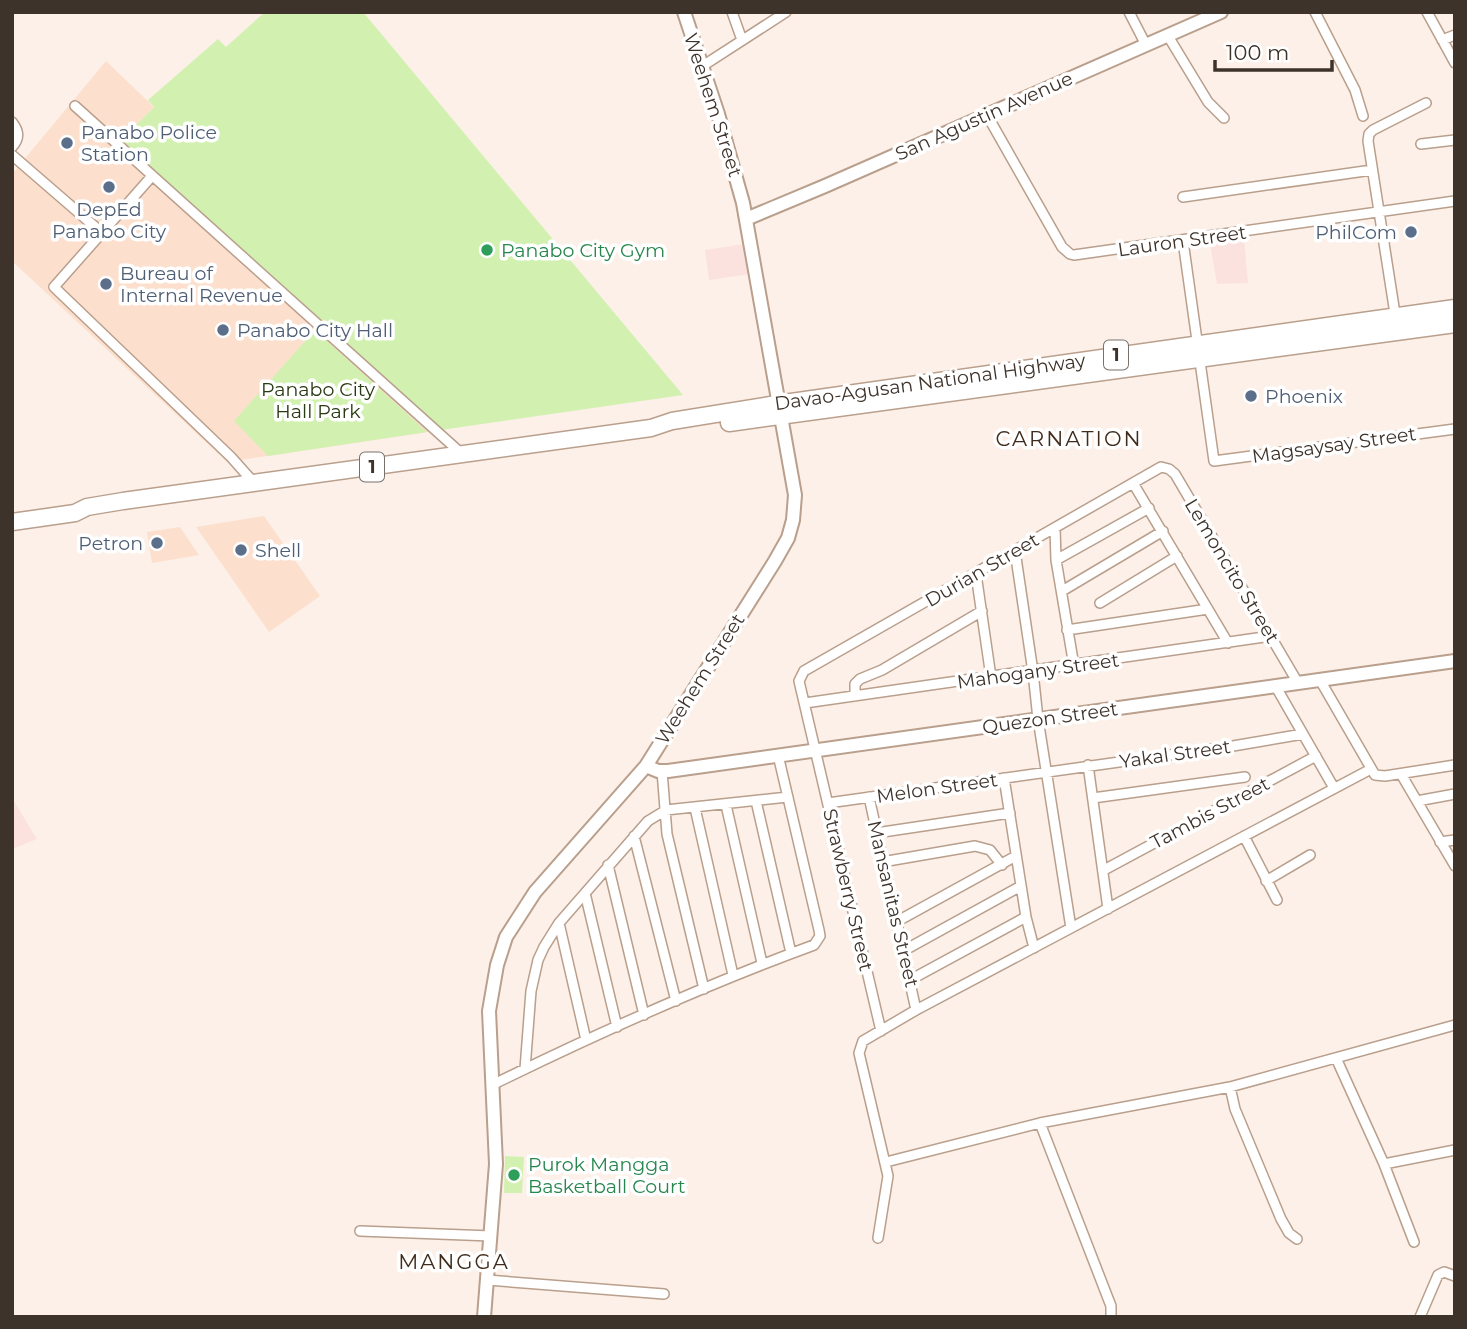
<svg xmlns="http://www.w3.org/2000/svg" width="1467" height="1329" viewBox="0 0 1467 1329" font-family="Montserrat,sans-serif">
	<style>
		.built { fill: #fce0cd }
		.industrial { fill: #fce2df }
		.green { fill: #d2f1b1 }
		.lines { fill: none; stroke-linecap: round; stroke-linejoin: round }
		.minor-casing { stroke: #b99f8c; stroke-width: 12 }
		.tertiary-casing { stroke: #b99f8c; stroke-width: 16 }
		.trunk-casing { stroke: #b99f8c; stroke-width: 19 }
		.minor { stroke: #fff; stroke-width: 9 }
		.tertiary { stroke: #fff; stroke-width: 12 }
		.trunk { stroke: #fff; stroke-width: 16 }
		.service-dot { fill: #5c6f8a; stroke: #fff; stroke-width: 2.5 }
		.leisure-dot { fill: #2e9e5b; stroke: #fff; stroke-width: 2.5 }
		.labels { text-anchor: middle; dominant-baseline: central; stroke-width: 7; stroke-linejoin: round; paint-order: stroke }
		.shield { fill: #fff; stroke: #78706b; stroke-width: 2 }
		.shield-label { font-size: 18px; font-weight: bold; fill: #3e332b }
		.street-label { font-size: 19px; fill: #3e332b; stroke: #fff }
		.service-label { font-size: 19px; fill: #4e5e75; stroke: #fff; text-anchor: start }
		.leisure-label { font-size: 19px; fill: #27864d; stroke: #fff; text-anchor: start }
		.park-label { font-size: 19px; fill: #293913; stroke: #fff }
		.neighbourhood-label { font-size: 21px; letter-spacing: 2px; fill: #412c1c; stroke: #fff }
	</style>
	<rect width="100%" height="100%" fill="#fcf0e8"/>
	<path class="built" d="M106,61L154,107L120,141L441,430L227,462L12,261V174Z
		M264,516L320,596L269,632L196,527Z
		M180,527L199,555L152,563L147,532Z"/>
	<path class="industrial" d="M1244,239L1248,283L1217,284L1210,244Z
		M745,244L750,274L709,280L705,250Z
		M12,798L37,839L12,849Z"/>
	<path class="green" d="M265,12H363L683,395L441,430L120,141L154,107L148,100L218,39L226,47Z
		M315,330L427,432L268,456L234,421Z
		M505,1156L524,1157L522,1193H504Z"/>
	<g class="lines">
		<g class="minor-casing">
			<path id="minor" d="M732,12L742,40
				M1129,12L1146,45
				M1315,12L1355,90L1363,116
				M1427,12L1455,63
				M1168,36L1208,102L1224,118
				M1442,40L1455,35
				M701,67L786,12
				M75,106L462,454
				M987,115L1062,247L1070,254L1074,255L1455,201
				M12,122C19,131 20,138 12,147
				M1421,144L1455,140
				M12,155L101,232
				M152,176L54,287L231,457L255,484
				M1183,197L1372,170
				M1183,241L1214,461L1455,429
				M1396,320L1368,141L1369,134L1373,130L1426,103
				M1133,483L1228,643
				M1055,528L1056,560L1074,666
				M1015,551L1033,672L1038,719L1071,928
				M1056,560L1149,508
				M976,574L991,677
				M1062,591L1163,531
				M1100,603L1177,556
				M1067,630L1208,609
				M1320,680L1375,775L1385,776L1455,765
				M1276,687L1334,788
				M855,696V684L860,679L882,670L982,611
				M805,703L1271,636
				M1088,765L1108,909
				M662,771L667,834L704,989
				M1401,774L1455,866
				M1004,778L1026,917L1034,948
				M869,797L916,1010
				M1093,798L1245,777
				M756,801L791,953
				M1417,801L1455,794
				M828,803L1233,746L1303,734
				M726,805L762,963
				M695,808L733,975
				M876,833L1010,813
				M634,836L676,1001
				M1244,836L1277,900
				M1440,842L1455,840
				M882,862L975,846L990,850L1002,865
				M608,865L644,1015
				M1104,870L1316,756
				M1266,881L1310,855
				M585,893L617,1027
				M896,922L1016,856
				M559,923L586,1040
				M903,951L1021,886
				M910,980L1026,917
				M881,1031L799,681L804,671L1161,467L1169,469L1175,474L1298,683
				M1336,1058L1384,1164L1414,1242
				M525,1069L531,991L538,960L544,947L559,923L648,821L666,810L788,797
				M494,1084C598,1033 705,985 814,945L820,936L819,930L778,755
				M1230,1087L1235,1109L1281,1219L1289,1233L1297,1239
				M1040,1123L1111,1306V1317
				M886,1162L1040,1123L1230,1087L1455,1025
				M1384,1164L1455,1150
				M360,1231L491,1236
				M878,1238L888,1176L859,1053L863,1041L916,1010L1371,769
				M487,1280L664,1294
				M1420,1317L1438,1275L1444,1272L1455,1276"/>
		</g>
		<g class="tertiary-casing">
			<path id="tertiary" d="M746,219L825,186L1221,12
				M646,766L658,771H668L1455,661
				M484,1317L496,1164L489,1011L497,965L506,937L535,892L646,766L775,561L788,538L793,520L795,495L743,203L718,114L684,12"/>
		</g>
		<g class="trunk-casing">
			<path id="trunk" d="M729,423L1455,324
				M12,522L75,513L87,507L123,501L651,428L672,421L777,404L1455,308"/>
		</g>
		<use href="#minor" class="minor"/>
		<use href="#tertiary" class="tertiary"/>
		<use href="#trunk" class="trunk"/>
	</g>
	<g class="service-dot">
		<circle cx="67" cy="143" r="7"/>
		<circle cx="109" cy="187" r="7"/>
		<circle cx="1411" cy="232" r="7"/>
		<circle cx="106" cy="284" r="7"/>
		<circle cx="223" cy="330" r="7"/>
		<circle cx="1251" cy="396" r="7"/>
		<circle cx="157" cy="543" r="7"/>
		<circle cx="241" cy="550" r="7"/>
	</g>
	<g class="leisure-dot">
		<circle cx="487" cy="250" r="7"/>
		<circle cx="514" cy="1175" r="7"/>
	</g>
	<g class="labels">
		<g class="shield">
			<rect x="1104" y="340.5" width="24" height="29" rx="5"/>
			<rect x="360" y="452.5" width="24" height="29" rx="5"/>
		</g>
		<g class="shield-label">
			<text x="1116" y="355">1</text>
			<text x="372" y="467">1</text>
		</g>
		<g class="street-label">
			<text transform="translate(713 105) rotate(72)">Weehem Street</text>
			<text transform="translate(984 116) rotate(-24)">San Agustin Avenue</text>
			<text transform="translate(1182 241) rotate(-8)">Lauron Street</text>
			<text transform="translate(930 382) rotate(-8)">Davao-Agusan National Highway</text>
			<text transform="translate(1334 445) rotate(-8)">Magsaysay Street</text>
			<text transform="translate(982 570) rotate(-30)">Durian Street</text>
			<text transform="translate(1232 571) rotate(59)">Lemoncito Street</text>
			<text transform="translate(1038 671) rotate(-8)">Mahogany Street</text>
			<text transform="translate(700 679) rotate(-58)">Weehem Street</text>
			<text transform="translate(1050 718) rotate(-8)">Quezon Street</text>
			<text transform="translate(1175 754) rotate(-8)">Yakal Street</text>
			<text transform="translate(937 788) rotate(-8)">Melon Street</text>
			<text transform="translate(1210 813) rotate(-28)">Tambis Street</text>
			<text transform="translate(848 890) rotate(77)">Strawberry Street</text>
			<text transform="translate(893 904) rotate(77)">Mansanitas Street</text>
		</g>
		<g class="service-label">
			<text x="81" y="132">Panabo Police<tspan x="81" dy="22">Station</tspan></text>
			<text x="109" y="209" text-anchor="middle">DepEd<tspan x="109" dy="22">Panabo City</tspan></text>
			<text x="1397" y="232" text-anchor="end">PhilCom</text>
			<text x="120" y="273">Bureau of<tspan x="120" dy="22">Internal Revenue</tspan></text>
			<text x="237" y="330">Panabo City Hall</text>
			<text x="1265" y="396">Phoenix</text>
			<text x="143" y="543" text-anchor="end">Petron</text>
			<text x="255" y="550">Shell</text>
		</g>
		<g class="leisure-label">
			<text x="501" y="250">Panabo City Gym</text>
			<text x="528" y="1164">Purok Mangga<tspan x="528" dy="22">Basketball Court</tspan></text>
		</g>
		<g class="park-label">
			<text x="318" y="389">Panabo City<tspan x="318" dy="22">Hall Park</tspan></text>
		</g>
		<g class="neighbourhood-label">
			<text x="1069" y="438">CARNATION</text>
			<text x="454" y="1261">MANGGA</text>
		</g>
	</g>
	<rect width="1467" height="1329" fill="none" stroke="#3e332b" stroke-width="28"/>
	<path d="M1215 60v10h117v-10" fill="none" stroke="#3e332b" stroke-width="3.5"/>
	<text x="1226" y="60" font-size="21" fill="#3e332b" stroke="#ffffff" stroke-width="5" paint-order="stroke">100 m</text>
</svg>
